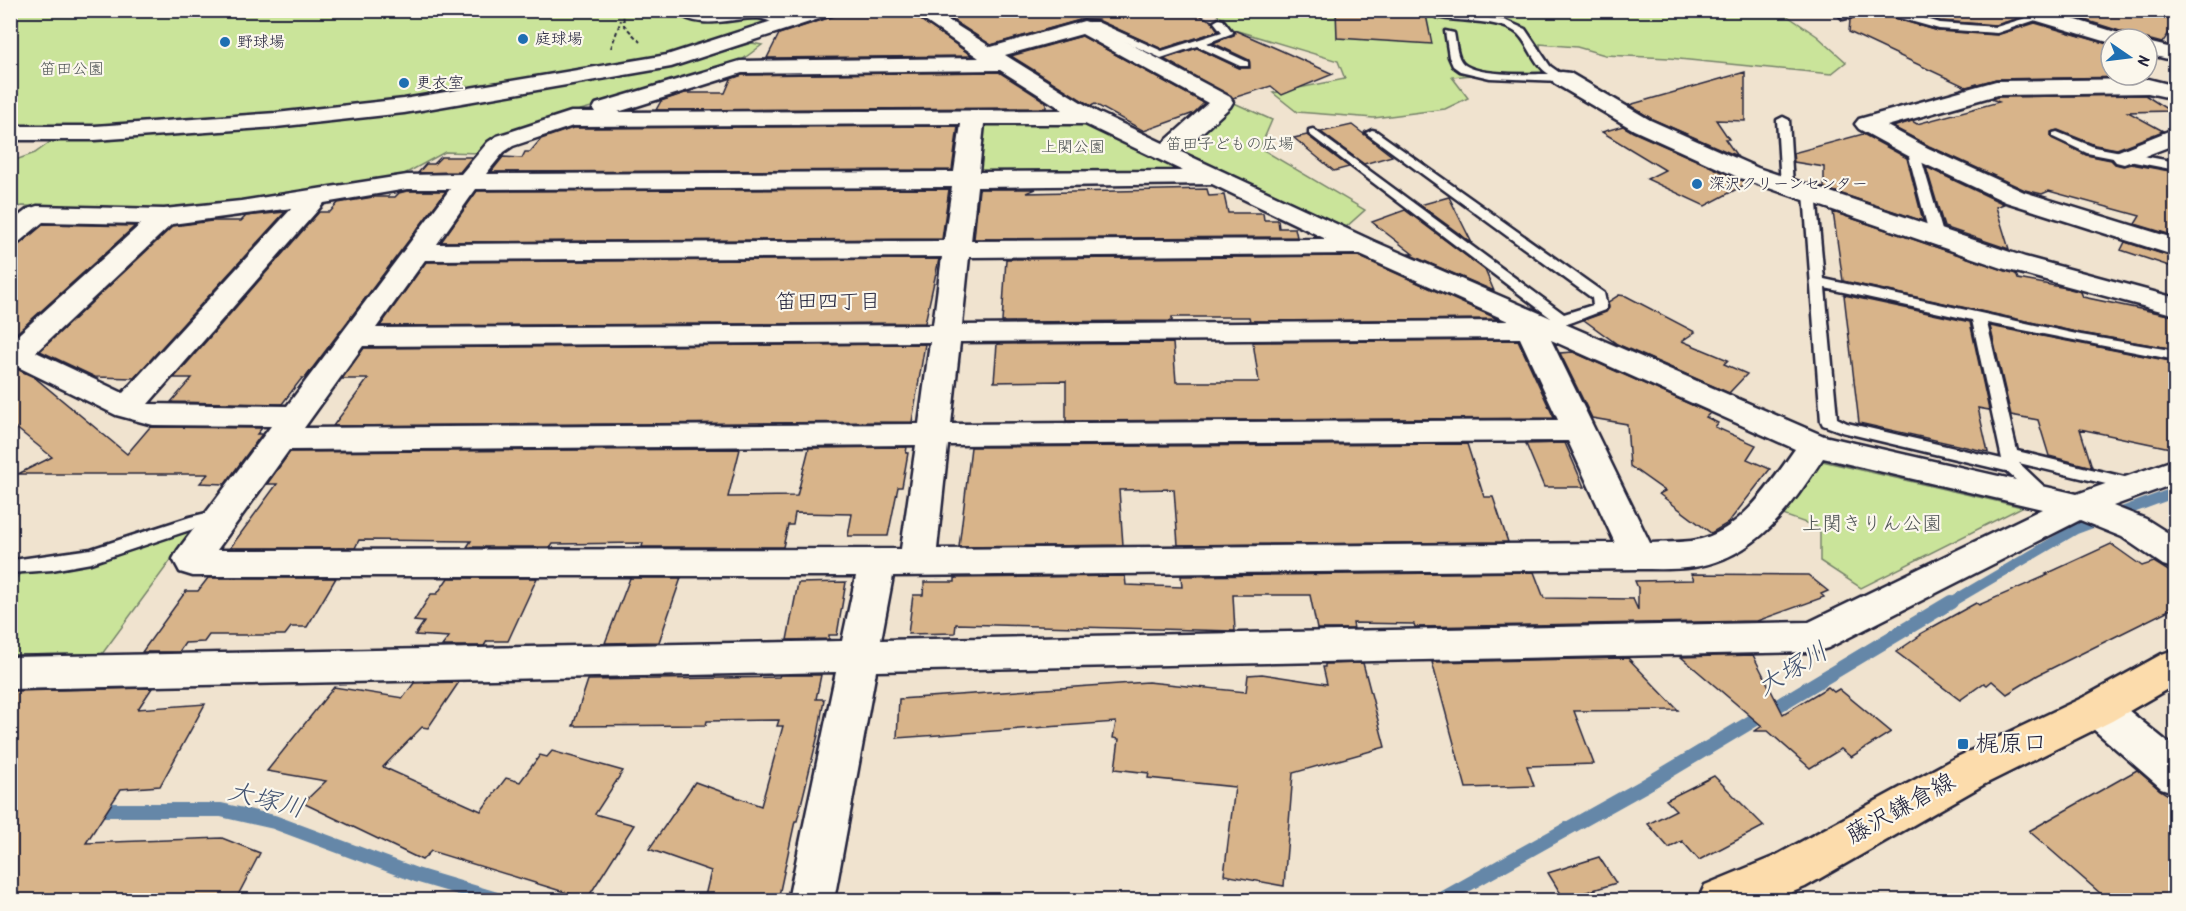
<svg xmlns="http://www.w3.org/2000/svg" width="2186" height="911" viewBox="0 0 2186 911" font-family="Kalam,'Klee One',sans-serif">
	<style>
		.green { fill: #cae49a; stroke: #76836a; stroke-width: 1.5 }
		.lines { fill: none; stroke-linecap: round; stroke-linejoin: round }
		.stream-far1 { stroke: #6587a8; stroke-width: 10 }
		.stream { stroke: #6587a8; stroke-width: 14 }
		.building { fill: #d8b48a; stroke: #22223b; stroke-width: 1.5 }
		.lane-casing { stroke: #22223b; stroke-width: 5 }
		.street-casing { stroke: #22223b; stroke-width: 5 }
		.primary-casing { stroke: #22223b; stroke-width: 5 }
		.path { stroke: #22223b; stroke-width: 2; stroke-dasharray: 4 3; stroke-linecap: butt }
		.lane { fill: #fbf7ec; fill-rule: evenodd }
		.street { fill: #fbf7ec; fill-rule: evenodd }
		.primary { fill: #fcdcac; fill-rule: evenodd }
		.poi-dot { fill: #1f6fb2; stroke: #fbf7ec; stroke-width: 2 }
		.labels { text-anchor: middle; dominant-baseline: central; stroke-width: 4.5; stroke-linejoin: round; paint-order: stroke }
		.far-poi-label { font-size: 16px; fill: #22223b; stroke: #fbf7ec; text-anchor: start }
		.far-park-label { font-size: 16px; fill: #4c5253; stroke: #fbf7ec }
		.park-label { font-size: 20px; fill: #4c5253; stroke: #fbf7ec }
		.neighbourhood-label { font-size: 21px; fill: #22223b; stroke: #fbf7ec }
		.near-poi-label { font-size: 24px; fill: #22223b; stroke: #fbf7ec; text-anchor: start }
		.near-street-label { font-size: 24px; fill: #22223b; stroke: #fbf7ec }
		.near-water-label { font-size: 26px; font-style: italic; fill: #445472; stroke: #fbf7ec }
	</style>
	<rect width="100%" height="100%" fill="#f0e3cf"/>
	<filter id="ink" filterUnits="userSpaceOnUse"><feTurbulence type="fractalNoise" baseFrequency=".0167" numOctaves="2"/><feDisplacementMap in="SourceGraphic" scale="12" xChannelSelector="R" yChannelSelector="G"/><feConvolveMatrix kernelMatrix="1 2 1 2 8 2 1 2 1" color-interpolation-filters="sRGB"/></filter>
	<g filter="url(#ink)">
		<path class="green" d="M670,10C689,29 740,18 766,16L771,23L666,57L334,111L90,129L11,127L10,11Z
			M1214,11H1780L1817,36L1846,62L1831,74L1669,58L1605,55L1577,47L1540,44L1542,73H1491L1452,77L1468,98L1445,109L1374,118L1297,112L1273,93L1345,79L1338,61L1231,29Z
			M752,43L762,45L739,62L658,89L573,112L480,153L445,152L399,177L247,202L167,210L23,206L11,208L10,162L35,153L53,140L78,141L237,129L636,72L704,57Z
			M1232,102L1272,120L1260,148L1365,210L1346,227L1182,155L1180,150Z
			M986,122L1085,123L1173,167L1171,172L981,173L973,170L978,125Z
			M1822,461L2022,507L1861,588L1820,561V528L1783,515Z
			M196,526L102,654L11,655L10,586L22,571Z"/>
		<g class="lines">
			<path class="stream-far1" d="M1948,604L2076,529L2176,492"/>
			<path class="stream" d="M95,810H221L274,822L416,875L500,900
				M1440,900L1644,786L1951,602"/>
		</g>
		<path class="building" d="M838,10H907L972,56L767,58L779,34L835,16Z
			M937,10H1189L1212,21L1218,31L1162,49L1098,20L1083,19L991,45Z
			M1336,10H1425L1432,44L1337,38Z
			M1851,10H1869L1938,31L1997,35L2035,23L2111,45V75H2141L2139,77L1996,79L1966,87L1849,32L1850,20L1853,18Z
			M1906,10H2010L2013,16L2019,18L1996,25L1940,21Z
			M2053,10H2135L2143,13L2146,10H2175V25L2162,43L2147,39H2130L2126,33Z
			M1234,30L1280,50L1333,74L1282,95L1271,86L1233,98L1164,59L1197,48L1239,68H1250L1249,60L1213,43L1234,35Z
			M1082,36L1204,103L1194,113L1144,131L1095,104L1091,106L1011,56Z
			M999,72L1046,102V108L656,110L661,101L685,93H725L731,79L742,75Z
			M1745,72V121L1716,120L1729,139H1725L1737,156L1652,119L1629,105Z
			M2145,95L2170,111L2128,112L2163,131L2117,149L2095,145L2058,130L2051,132V137L2086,155L2111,160L2115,164L2123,166L2131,164L2175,172V236L2135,224L2140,216L2049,191L2042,194L2025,190L1929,146L1893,127L1912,121L1917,124L1999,102L1991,99L1997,97Z
			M1352,125L1365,135L1392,156L1364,164L1321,132Z
			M958,126L952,170L491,172L503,157L522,158L525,152H530L541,139L573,128Z
			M1623,126L1633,132L1748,183L1705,206L1647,179L1665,170L1602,132Z
			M1863,134L1907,158L1923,221L1824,188V167L1794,162L1793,153Z
			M1307,135L1308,136L1349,167L1334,171L1294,138Z
			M441,157H472L460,172L418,173L426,164H434Z
			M1926,167L2004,204L1996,207L2009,249L1944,227Z
			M949,189L942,239L441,242L477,191Z
			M979,189H1036L1026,193L1207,189L1209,196L1224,195L1228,213H1263L1264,220H1278L1279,228H1295L1297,237L974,239Z
			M407,191H446L305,378H302L282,404L171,402L192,378H174L319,212H330L338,203L373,197H395L399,193Z
			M1449,197L1472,243L1420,205Z
			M1405,210L1485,270L1494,291L1408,254H1413L1372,222Z
			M1833,212L2016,274L2018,279L2066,288L2081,292L2083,297L2173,316L2175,323V349L2081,333L1843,281Z
			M275,213L285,212L134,378L95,377L40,351L173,226L212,221H241L246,216Z
			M44,224L135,226L10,339V246L20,244Z
			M2125,242L2175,258V268L2121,250Z
			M1358,256L1498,319L1250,321L1249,317H1172V321L1002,322L1006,259Z
			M939,259L925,323L380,326L426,262Z
			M1619,295L1626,296L1695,332L1682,341L1728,360L1724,364L1747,374L1729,393L1617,344L1584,320L1606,312L1609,308L1608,302Z
			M1844,295L1970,322L1989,410L1978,408L1988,452L1859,423Z
			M1990,326L2175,362V449L2080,429L2092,467L2049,456L2038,420L2011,415Z
			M1518,340L1554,418L1066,421V381L994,382L997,344H1001L1173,343L1176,382H1259L1253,342Z
			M925,344L912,422L333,426L368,379H342L364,348Z
			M1573,352L1710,413L1706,417L1718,423L1715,427L1756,445L1747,459L1770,469L1728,523L1711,533L1659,494L1665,491L1630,466L1627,424L1592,418L1560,353Z
			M10,366L34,377L127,454L150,427L262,428L257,434H262L225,484L200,483L208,474H18L52,457L10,423Z
			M1565,443L1584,487H1544L1526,444Z
			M1467,444L1484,497H1493L1508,542L1178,545L1174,489L1119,490L1123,545L959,547L971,447Z
			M907,447L906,453H908L902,487H898L888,536H848L852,514L795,513L793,525H788L783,547H642L643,543L553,544L551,547H467L471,541L359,540L355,548H230L277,484H267L290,452L740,449L728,497L797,496L809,448Z
			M2111,544L2142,566L2154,562L2175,575V607L2038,675L2007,694L1992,681L1987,685L1984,683L1960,700L1896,652L1921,635L1920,634L1976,603L1979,605L2048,575L2046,574Z
			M1534,572L1544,598L1633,599L1638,610V588L1635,581L1694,580L1691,574L1808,575L1828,591L1821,594L1824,597L1757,621L1415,627L1414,624L1353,623L1354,629H1317L1310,595H1233L1235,631L956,624L955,633L908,634L913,595H923L924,582H955V578L1125,576L1126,585L1182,587L1181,576Z
			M208,578H336L307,627H291L285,635H209L204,642L185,643L179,652H142L186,591H198Z
			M448,578H537L508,641H487L484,646H442L449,637L415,635L424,622L414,621L431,594H437Z
			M630,578H681L659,642L605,643Z
			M846,582L837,635H829V639L787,640L798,583Z
			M1753,655L1783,714L1828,687L1834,692L1839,689L1891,732L1851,757L1841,749L1810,768L1768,731H1755L1762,726L1681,657Z
			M1628,658L1678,710L1574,711L1594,764L1527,766L1534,786L1466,788L1432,662Z
			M1363,663L1385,747L1293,773L1284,886L1224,875L1235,787L1148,778L1149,773L1115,769L1119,739L1113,738L1116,722L897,738L899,699L1148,682L1246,692L1248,675L1262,674L1327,684L1323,667H1325V664Z
			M780,675H821L816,699H824L818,735L797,821H795L778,900H704L711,871L649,849L695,782L761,806L783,726H777L779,720L707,721L706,725L573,726L588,680L779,677Z
			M459,682L428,728L422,727L383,767L481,811L506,778L520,782L540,755L547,757L552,751L623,771L595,814L634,825L587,899L431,851L422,860L303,803L326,781L267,771L334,687L403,698L414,683Z
			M152,688L138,709L205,704L160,786L121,789L86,843L222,838L260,853L237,897L141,900H10V691Z
			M2137,770L2160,790L2175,799V900H2108L2029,831Z
			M1714,776L1764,826L1699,860L1682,841L1669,848L1648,824L1676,810L1666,800Z
			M1599,857L1616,883L1564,899L1548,873Z"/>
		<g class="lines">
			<g class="lane-casing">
				<path id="lane" d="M674,10C685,10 691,16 702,17C730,20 765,1 789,24L784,27C774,24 768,19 757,18C729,18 698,32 674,10Z
					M1835,10H1846L1851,17L1843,19Z
					M1871,10L1900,11L1940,23L1996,27L2043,13L2048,16L1997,33L1939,29Z
					M1439,12L1504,20L1525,29L1550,66L1567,78L1562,81L1490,78L1460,71L1453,66L1449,57L1445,31L1454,33C1456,41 1456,54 1461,61C1471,77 1530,74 1549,74C1534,65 1530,46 1518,34C1502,19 1457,22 1436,17L1434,15Z
					M1219,19L1223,20L1233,33L1207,43L1248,62V66H1240L1197,46L1161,58L1092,27L1084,30L1079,27L1089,22H1097L1162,51L1222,32L1214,22Z
					M1783,117L1789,120L1793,186L1787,190L1781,186L1777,120Z
					M1313,129L1564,314L1593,305L1592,298L1366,133L1372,130L1376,131L1604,293L1607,307L1605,310C1589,315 1552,333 1537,329L1535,326L1537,323L1551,318L1309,134V130Z
					M2057,132L2094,147L2176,162V170L2087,153L2053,137V133Z
					M1920,149L1926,153L1921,158L1944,237L1937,241L1930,237L1909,157Z
					M1810,189L1816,193L1824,279L2081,335L2176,351V360L1987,323L2017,451L2141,481L2143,485L2141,489L2135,491L2019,463L2053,495L2056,499L2053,503H2041L2006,471L1842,432L1823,425L1821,421L1804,193ZM1825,288L1972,320L2002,459L1847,423L1837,418Z
					M223,509L229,511L232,515L229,519L199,527L91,563L52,570L10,573V561L13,560L91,549L190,517Z"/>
			</g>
			<g class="street-casing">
				<path id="street" d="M806,10H836L834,14L671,67L404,113L276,127L95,140H10V126H95L276,113L404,99L667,55Z
					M909,10H932L991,47L1084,21L1091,23L1230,97L1233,102L1230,107L1181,152L1373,241L1824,436L2077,494L2176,459V483L2113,506L2146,519L2176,538V569L2163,565L2122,537L2080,520L1828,648L1814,652L876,671L834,900H788L836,672L10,689V657L842,641L856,576H193L180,572L173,559L178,550L271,426L153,425L116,415L10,363V342L141,224L43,222L19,242L10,244V223L28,209L37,206L164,209L241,201L407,175L461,174L488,142L497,136L571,112H595L593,109L596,104L740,61L979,58ZM1082,34L1208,103L1163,143L1097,112L1005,55ZM1000,70L1063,110L618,112L742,73ZM961,124L954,172L486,174L504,152L513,146L573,126ZM984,124H1085L1183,171L979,172ZM1212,184L1326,239L971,241L977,187ZM952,187L944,241L437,244L476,189ZM407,189H450L287,406L148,404L324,203ZM292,208L123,393L36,352L172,224ZM1358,254L1508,321L962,325L969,257ZM942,257L933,325L376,328L425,260ZM1520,338L1558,420L951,424L960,342ZM1551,340L1795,449C1771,483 1741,531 1697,540C1682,543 1666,542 1650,543ZM930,342L919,424L304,428L363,346ZM1568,441L1615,543L937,549L948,445ZM916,445L901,549L217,550L289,450ZM1823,458L2042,509L1809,622L881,640L893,576L1639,569C1657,569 1676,570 1694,567C1757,557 1791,507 1823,458Z
					M2012,10H2044L2125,35L2128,39H2111V43L2014,14Z
					M2147,42L2176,49V61L2147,54Z
					M1562,72L1570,73L1650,120L1758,168L2025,257L2176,298V315L2005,269L1740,178L1634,130L1554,83L1551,78L1554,73Z
					M2148,79L2176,86V99L2148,93L1997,95L1887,126L1928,148L2024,192L2176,239V256L2006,202L1912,158L1859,129L1855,124L1859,119L1996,81Z
					M2176,128V144L2124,164L2116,162L2112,157L2116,152Z
					M2098,692L2112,697L2176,749V793L2161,788L2084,721L2078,709L2084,697Z"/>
			</g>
			<g class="primary-casing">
				<path id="primary" d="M2176,649V684L2112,721L1983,785L1805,887L1773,900H1698L1705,885L1773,857L1953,759L2084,697L2162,654Z"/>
			</g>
			<path class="path" d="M623,10L624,25L640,42
				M611,48L621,20"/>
			<use href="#lane" class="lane"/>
			<use href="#street" class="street"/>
			<use href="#primary" class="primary"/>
		</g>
	</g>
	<g class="poi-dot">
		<circle cx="523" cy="39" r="6"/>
		<circle cx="225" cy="42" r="6"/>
		<circle cx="404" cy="83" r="6"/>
		<circle cx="1697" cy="184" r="6"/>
		<rect x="1957" y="738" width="12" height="12" rx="3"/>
	</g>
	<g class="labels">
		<g class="far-poi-label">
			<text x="535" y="39">庭球場</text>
			<text x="237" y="42">野球場</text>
			<text x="416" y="83">更衣室</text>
			<text x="1709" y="184">深沢クリーンセンター</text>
		</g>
		<g class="far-park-label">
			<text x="72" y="69">笛田公園</text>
			<text x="1230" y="144">笛田子どもの広場</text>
			<text x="1073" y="147">上関公園</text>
		</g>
		<g class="park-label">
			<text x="1872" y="525">上関きりん公園</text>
		</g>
		<g class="neighbourhood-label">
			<text x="828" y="302">笛田四丁目</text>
		</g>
		<g class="near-poi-label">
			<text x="1975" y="744">梶原口</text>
		</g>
		<g class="near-street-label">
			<text transform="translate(1901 809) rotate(-29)">藤沢鎌倉線</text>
		</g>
		<g class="near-water-label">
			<text transform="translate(1793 670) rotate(-31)">大塚川</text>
			<text transform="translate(266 801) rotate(14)">大塚川</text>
		</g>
	</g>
	<rect width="2186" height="911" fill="none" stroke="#fbf7ec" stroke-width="36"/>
	<rect x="18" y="18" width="2150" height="875" fill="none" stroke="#22223b" stroke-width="2" filter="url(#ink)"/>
	<g transform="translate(2129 57) rotate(104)"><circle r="28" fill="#fbf7ec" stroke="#a4a2a5" stroke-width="1.5"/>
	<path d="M0-4.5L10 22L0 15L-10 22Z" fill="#1f6fb2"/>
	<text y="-9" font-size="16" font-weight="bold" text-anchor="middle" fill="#22223b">N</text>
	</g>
</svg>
